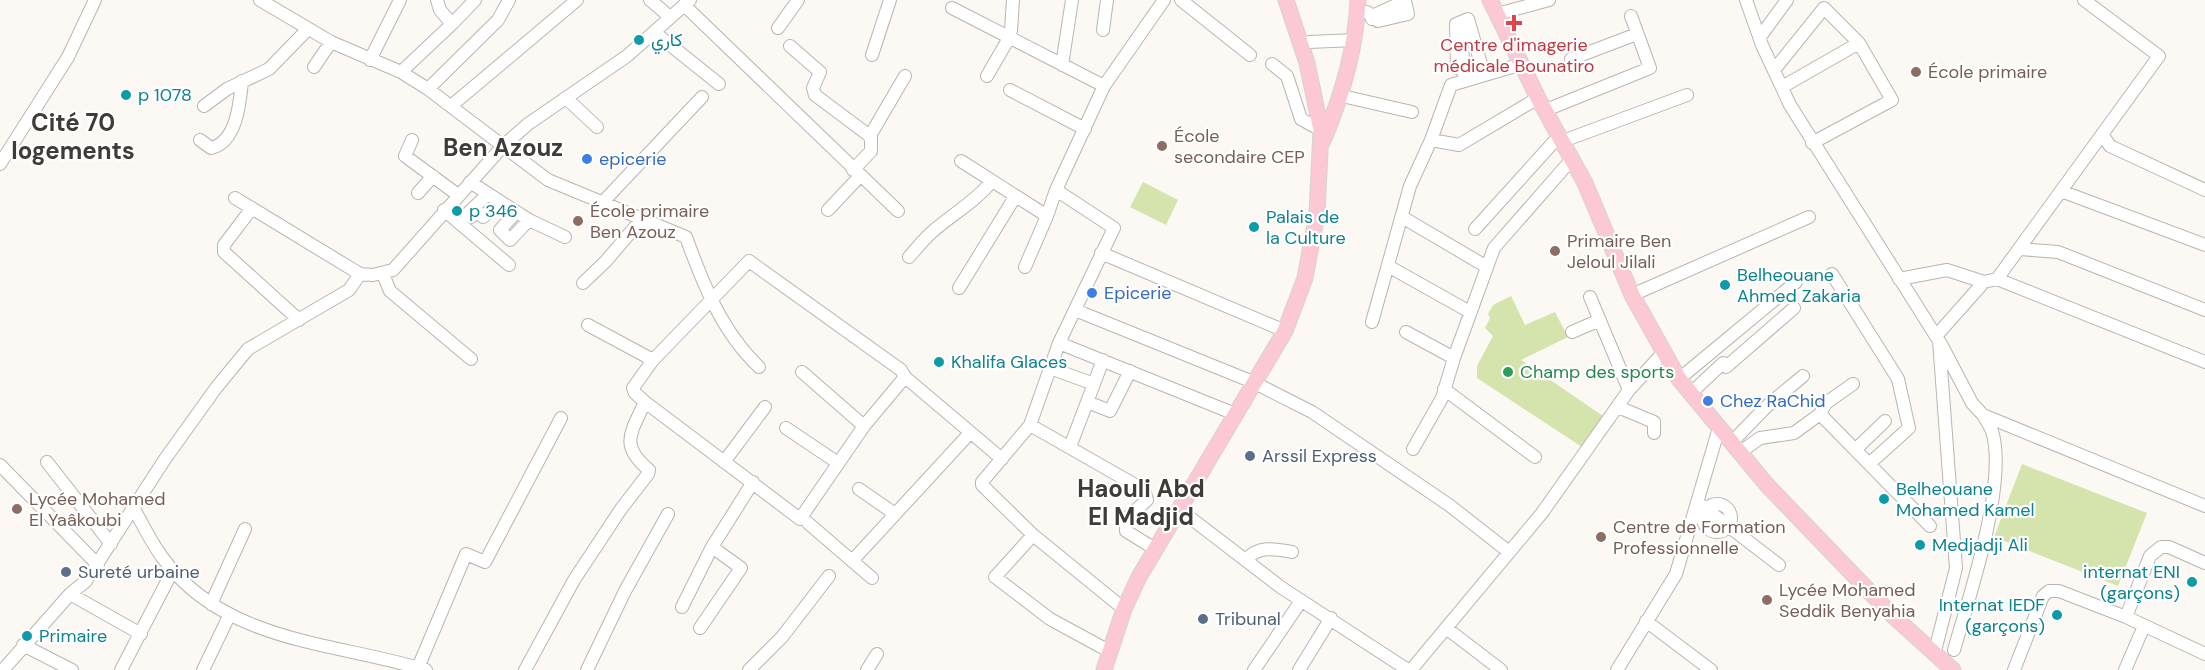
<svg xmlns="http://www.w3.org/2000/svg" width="2205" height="670" viewBox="0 0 2205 670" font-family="'DM Sans',Vazirmatn,sans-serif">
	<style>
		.green { fill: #d5e4ac }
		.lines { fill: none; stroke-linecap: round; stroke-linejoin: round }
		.minor-casing { stroke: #b9b5b1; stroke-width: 14 }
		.major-casing { stroke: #d4d3d3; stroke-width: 17 }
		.minor { stroke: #fff; stroke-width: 12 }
		.major { stroke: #fcc8d4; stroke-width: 15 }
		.health-dot { fill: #e0444e; stroke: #fff; stroke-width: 2 }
		.culture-dot { fill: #0f9aa8; stroke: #fff; stroke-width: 2 }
		.education-dot { fill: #8d6e63; stroke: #fff; stroke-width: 2 }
		.shop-dot { fill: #3f7fe0; stroke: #fff; stroke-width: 2 }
		.leisure-dot { fill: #2e9e5b; stroke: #fff; stroke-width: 2 }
		.service-dot { fill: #5c6f8a; stroke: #fff; stroke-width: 2 }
		.labels { text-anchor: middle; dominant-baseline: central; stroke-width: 4.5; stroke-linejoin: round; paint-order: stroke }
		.culture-label { font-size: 18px; fill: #0d838f; stroke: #fff; text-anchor: start }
		.health-label { font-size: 18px; fill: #be3a42; stroke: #fff }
		.education-label { font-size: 18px; fill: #785e54; stroke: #fff; text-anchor: start }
		.shop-label { font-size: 18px; fill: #366cbe; stroke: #fff; text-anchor: start }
		.leisure-label { font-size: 18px; fill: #27864d; stroke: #fff; text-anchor: start }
		.service-label { font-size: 18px; fill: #4e5e75; stroke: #fff; text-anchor: start }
		.district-label { font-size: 24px; font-weight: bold; fill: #3f3c38; stroke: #fff }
	</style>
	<rect width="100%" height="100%" fill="#fcf8f3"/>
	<path class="green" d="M1143,182L1178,200L1166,225L1130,207Z
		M1511,296L1525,325L1555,312L1568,337L1521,360L1603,416L1582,447L1477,378V366L1493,336L1485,328L1490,318L1488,314L1493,305Z
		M2022,464L2147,513L2118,586L1994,537Z"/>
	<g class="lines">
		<g class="minor-casing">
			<path id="minor" d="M260,0L331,42L401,72L428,89L548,180L686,237C703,284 722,332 759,367
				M650,0L670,17
				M1181,0L1250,55
				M1746,0L1762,45L1790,105L1939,341L1956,568L1934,655
				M684,5L898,211
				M952,8L1104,86
				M1358,12H1367L1372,16L1405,1L1408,14L1378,21L1376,18L1372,19V16
				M1497,14L1549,0
				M1461,22L1468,19L1481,64L1457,68L1456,24L1461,22L1464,81
				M452,24L475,0
				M778,28L798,0
				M1103,30L1107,0
				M1011,31L1013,0
				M654,32L719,84
				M1760,37L1787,0
				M1309,42L1354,40
				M790,46L820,72L813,88L815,95L871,137
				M872,55L890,0
				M1571,59L1637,34
				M370,60L400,0
				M1272,64L1287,76L1301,119L1321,130
				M1062,65L1072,0
				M314,67L331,42
				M1774,70L1824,8L1859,43L1892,100L1812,143
				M401,72L452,24L440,10L437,0
				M987,76L1009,38
				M1782,87L1859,43
				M428,89L498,20L509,0
				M1010,90L1085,129
				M1342,96L1412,112
				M566,98L597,127
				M204,106L227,89L269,69L308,29
				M451,106L577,0
				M1546,110L1650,68L1631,16
				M2102,134L2110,146L2205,190
				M200,140L211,148C237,142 240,102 242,81
				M412,140L405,156L458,195
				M1431,140L1459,145L1538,98
				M1563,141L1687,95
				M961,161L1047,216L1056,190L1104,86L1164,0
				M0,164L68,57L95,0
				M853,170L871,151V134L905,76
				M470,182L529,220L565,237
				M1056,190L1114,228L1059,343L1030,425L982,482V485L1033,535L1124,609
				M2061,191L2205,245
				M418,193L433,176
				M488,194L467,214L471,217L477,211L483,217L499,202
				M235,198L360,274
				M602,203L702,97
				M252,208L224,245V252L299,320
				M444,210L509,265
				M828,210L860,176
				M516,212L500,230L510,240L529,220
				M1402,217L1487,267
				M1475,229L1560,135
				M2020,249L2058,252L2205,310
				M1101,253L1285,331
				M909,257C916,249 924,239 932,232C951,215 975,202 991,182
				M1388,266L1470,312
				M1025,267L1047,216
				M383,274L390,291L471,359
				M1832,274L1898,379L1909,428L1869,464
				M1899,279L1947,270L1984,282L1997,279L2159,56L2084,0
				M1997,279L2205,362
				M583,283L606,261L641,220
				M959,288L1015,197
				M1632,295L1809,217
				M1590,297L1629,390
				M1075,310L1253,382L1312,412L1449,505L1509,552
				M1372,322L1410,186L1431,140L1451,85L1522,64
				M588,325L653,360L749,261L901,370L905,377L1002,459
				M1406,332L1454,358
				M1572,332L1600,320
				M1936,336L1984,282
				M1059,343L1235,414
				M1941,344L1972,403L1983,415L2205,506
				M1050,368L1094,384
				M802,372L864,426
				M1679,379L1796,282
				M1444,389L1535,457
				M1690,394L1723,363L1726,367L1794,308
				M645,402L635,393L633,388L653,360
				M1095,405L1110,411L1130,371
				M1618,407L1654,422V433
				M1820,414L1930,526
				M1030,425L1144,490L1147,500L1126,519V531L1155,549
				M786,428L838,463
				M1731,443L1767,406L1803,376
				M1070,447L1103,360
				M1413,449L1442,398L1454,358L1494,248L1572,159
				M1855,450L1885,421
				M1739,453L1760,438L1794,433L1820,414L1826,403L1853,384
				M47,462L111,544
				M724,462L765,407
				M0,465L98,565
				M859,489L895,514
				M1697,502L1779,565
				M1703 518a14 14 0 1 1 28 0a14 14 0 1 1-28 0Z
				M134,509C143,525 151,542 162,557C224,643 334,642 426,670
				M1180,510L1282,588L1408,670
				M808,523L872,578
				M1033,535L995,577L1050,619L1109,651
				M1246,560C1258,545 1276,549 1292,552
				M852,561L970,433
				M70,594L141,634
				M211,604L245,529
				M682,607L712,547
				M2126,617L2205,654
				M1646,621L1711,670
				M700,628L741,568L712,547L753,482
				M1446,628L1501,670
				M23,645L72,670
				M1954,650C1969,597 2008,483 1992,431C1990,426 1986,420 1983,415
				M3,670L70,594L86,581L165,459L216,388L248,349L349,290L360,274L373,275L393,270L503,146L528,124L627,56L690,0
				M121,670L173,570
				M203,670L229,616
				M417,670L466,554L485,562L561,418
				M525,670L574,580L621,509L648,474L649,470C619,445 631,433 645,402L800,519L864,426L905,377
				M587,670L625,591L668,514
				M749,670L782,637L829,576
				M867,670L877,654
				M1254,670L1301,601
				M1299,670L1331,618
				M1411,670L1542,513L1629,390L1663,353
				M1617,670L1676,574L1719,428
				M2014,670L2043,596L2049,591H2059L2126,617L2150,556L2161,547H2169L2205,563
				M2125,670L2144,626"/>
		</g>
		<g class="major-casing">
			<path id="major" d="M1490,0L1538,98L1585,183L1632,295L1679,379L1767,485L1891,614L1953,670
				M1323,141C1342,96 1356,50 1358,0
				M1104,670L1124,609L1139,577L1285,331L1305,278L1317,214L1321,130L1307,63L1286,0"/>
		</g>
		<use href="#minor" class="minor"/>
		<use href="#major" class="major"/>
	</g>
	<path class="health-dot" d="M1511 14h6v6h6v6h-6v6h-6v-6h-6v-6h6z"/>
	<g class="culture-dot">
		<circle cx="639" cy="40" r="6"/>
		<circle cx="126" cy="95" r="6"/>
		<circle cx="457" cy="211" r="6"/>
		<circle cx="1254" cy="227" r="6"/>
		<circle cx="1725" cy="285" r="6"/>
		<circle cx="939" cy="362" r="6"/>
		<circle cx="1884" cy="499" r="6"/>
		<circle cx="1920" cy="545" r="6"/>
		<circle cx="2192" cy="582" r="6"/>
		<circle cx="2057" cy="615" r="6"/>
		<circle cx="27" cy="636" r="6"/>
	</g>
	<g class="education-dot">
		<circle cx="1916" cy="72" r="6"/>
		<circle cx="1162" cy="146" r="6"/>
		<circle cx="578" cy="221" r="6"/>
		<circle cx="1555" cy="251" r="6"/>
		<circle cx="17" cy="509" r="6"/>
		<circle cx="1601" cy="537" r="6"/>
		<circle cx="1767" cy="600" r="6"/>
	</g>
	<g class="shop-dot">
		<circle cx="587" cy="159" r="6"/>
		<circle cx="1092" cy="293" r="6"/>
		<circle cx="1708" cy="401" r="6"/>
	</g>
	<circle class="leisure-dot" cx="1508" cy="372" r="6"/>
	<g class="service-dot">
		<circle cx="1250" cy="456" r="6"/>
		<circle cx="66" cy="572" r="6"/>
		<circle cx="1203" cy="619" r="6"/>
	</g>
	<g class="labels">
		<g class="culture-label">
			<text x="651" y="40">كاري</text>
			<text x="138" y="95">p 1078</text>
			<text x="469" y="211">p 346</text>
			<text x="1266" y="217">Palais de<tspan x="1266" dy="21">la Culture</tspan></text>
			<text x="1737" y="275">Belheouane<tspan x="1737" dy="21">Ahmed Zakaria</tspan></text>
			<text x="951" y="362">Khalifa Glaces</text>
			<text x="1896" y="489">Belheouane<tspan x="1896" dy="21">Mohamed Kamel</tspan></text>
			<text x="1932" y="545">Medjadji Ali</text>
			<text x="2180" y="572" text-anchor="end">internat ENI<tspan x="2180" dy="21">(garçons)</tspan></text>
			<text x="2045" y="605" text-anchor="end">Internat IEDF<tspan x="2045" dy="21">(garçons)</tspan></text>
			<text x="39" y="636">Primaire</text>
		</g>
		<g class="health-label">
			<text x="1514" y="45">Centre d'imagerie<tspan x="1514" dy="21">médicale Bounatiro</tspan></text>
		</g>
		<g class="education-label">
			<text x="1928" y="72">École primaire</text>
			<text x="1174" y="136">École<tspan x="1174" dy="21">secondaire CEP</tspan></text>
			<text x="590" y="211">École primaire<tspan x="590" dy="21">Ben Azouz</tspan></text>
			<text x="1567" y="241">Primaire Ben<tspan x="1567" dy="21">Jeloul Jilali</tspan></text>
			<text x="29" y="499">Lycée Mohamed<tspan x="29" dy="21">El Yaâkoubi</tspan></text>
			<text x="1613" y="527">Centre de Formation<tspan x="1613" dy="21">Professionnelle</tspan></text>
			<text x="1779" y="590">Lycée Mohamed<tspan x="1779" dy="21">Seddik Benyahia</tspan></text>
		</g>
		<g class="shop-label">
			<text x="599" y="159">epicerie</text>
			<text x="1104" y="293">Epicerie</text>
			<text x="1720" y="401">Chez RaChid</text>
		</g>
		<g class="leisure-label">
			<text x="1520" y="372">Champ des sports</text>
		</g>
		<g class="service-label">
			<text x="1262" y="456">Arssil Express</text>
			<text x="78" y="572">Sureté urbaine</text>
			<text x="1215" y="619">Tribunal</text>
		</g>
		<g class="district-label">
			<text x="73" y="122">Cité 70<tspan x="73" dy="28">logements</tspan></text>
			<text x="503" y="147">Ben Azouz</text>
			<text x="1141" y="488">Haouli Abd<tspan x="1141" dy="28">El Madjid</tspan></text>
		</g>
	</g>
</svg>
